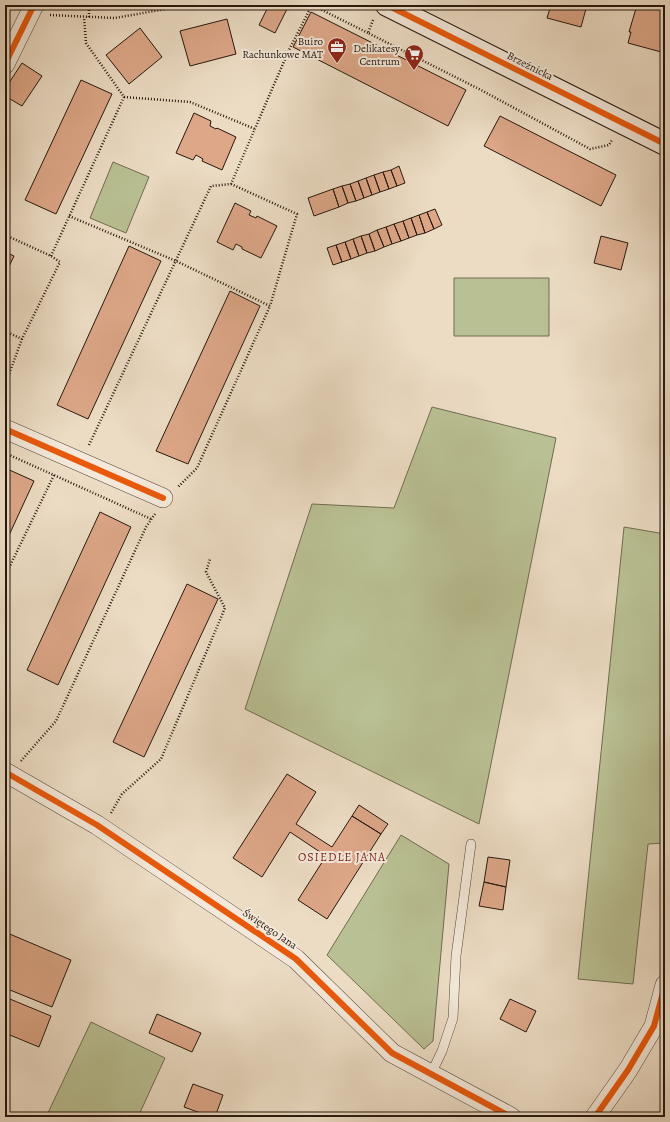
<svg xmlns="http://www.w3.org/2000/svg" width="670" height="1122" viewBox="0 0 670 1122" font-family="Alegreya,serif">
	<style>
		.green { fill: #b9c093; stroke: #706c50 }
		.building { fill: #dda788; stroke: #26180e }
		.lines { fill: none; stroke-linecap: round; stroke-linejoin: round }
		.lane-casing { stroke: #58493c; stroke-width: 10 }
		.street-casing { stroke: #58493c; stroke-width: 20 }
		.secondary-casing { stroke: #26180e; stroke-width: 24 }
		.path { stroke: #26180e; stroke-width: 2.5; stroke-dasharray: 1 2; stroke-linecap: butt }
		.lane { stroke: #f3e8d9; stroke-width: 9 }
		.street { stroke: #f3e8d9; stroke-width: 19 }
		.secondary { stroke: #f3e8d9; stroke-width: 22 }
		.cycleway-casing { stroke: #f3e8d9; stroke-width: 8 }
		.cycleway { stroke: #e8590c; stroke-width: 6 }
		.labels { text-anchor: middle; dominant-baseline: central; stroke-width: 4; stroke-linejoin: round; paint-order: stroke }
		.poi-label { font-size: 11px; fill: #26180e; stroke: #f3e8d9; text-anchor: end }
		.street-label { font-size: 11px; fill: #26180e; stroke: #f3e8d9 }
		.neighbourhood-label { font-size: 12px; letter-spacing: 1px; fill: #7a1f14; stroke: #f3e8d9 }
	</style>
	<rect width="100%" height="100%" fill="#ecdcc4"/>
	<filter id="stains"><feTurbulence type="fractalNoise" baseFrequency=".005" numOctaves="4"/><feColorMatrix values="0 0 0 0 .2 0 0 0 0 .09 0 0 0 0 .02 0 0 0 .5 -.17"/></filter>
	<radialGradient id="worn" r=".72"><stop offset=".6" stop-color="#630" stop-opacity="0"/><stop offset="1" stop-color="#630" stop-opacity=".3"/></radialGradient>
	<path class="green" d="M113,162L149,177L126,233L90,218Z
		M454,278H549V336H454Z
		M432,407L556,438L479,824L245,709L312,504L394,508Z
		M624,527L665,534V843L648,844L633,984L578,979Z
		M401,835L449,864L433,1041L424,1049L327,955Z
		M91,1022L165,1058L138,1117H46Z"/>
	<path class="building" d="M269,5H289L275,33L259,25Z
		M551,5H587L581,27L547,18Z
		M637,5L649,7L650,5L665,6V53L628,43L631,32H629Z
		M311,12L466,90L448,126L293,47Z
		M227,19L236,54L190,66L180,31Z
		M140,28L162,57L129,84L106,55Z
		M22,63L42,76L22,106L5,96V89Z
		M81,80L112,94L56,214L25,200Z
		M194,113L211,121L210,126L216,129L217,128L236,137L222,170L202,161L203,159L196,155L193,160L176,153Z
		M500,116L616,175L601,206L484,146Z
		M399,166L405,183L397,186L391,170Z
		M391,170L397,186L389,189L383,172Z
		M383,172L389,189L380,192L374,175Z
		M374,175L380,192L372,195L366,178Z
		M366,178L372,195L364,198L358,181Z
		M358,181L364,198L356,201L350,184Z
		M350,184L356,201L348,203L342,186Z
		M342,186L348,203L339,207L333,189Z
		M333,189L339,207L314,216L308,198Z
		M235,203L251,211L249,215L256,218L257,216L277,226L261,258L242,249V247L236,244L233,250L217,242Z
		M435,209L442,225L434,229L427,212Z
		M427,212L434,229L425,233L419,215Z
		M419,215L425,233L417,235L411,218Z
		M411,218L417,235L409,238L403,221Z
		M403,221L409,238L401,241L394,224Z
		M394,224L401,241L392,244L386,227Z
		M386,227L392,244L384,247L377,230Z
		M377,230L384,247L375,251L369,234Z
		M369,234L375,251L367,253L361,236Z
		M361,236L367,253L359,256L353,239Z
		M601,236L628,243L621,270L594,263Z
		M353,239L359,256L351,259L345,242Z
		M345,242L351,259L342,262L336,245Z
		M336,245L342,262L333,265L327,248Z
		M129,246L161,261L88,419L57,405Z
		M5,252L14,256L5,275Z
		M230,291L260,306L188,464L156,451Z
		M5,468L34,481L5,544Z
		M100,512L131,527L58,685L27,670Z
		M187,584L218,599L144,757L113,742Z
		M287,774L316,792L296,824L332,847L352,816L381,834L327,919L298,900L326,856L290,832L262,877L233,858Z
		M359,805L388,824L381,834L352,816Z
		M488,857L510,860L506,887L484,882Z
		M484,882L506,887L503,910L479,906Z
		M5,932L71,960L52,1007L5,988Z
		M5,997L51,1016L39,1047L5,1033Z
		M510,999L536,1011L526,1032L500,1019Z
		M157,1014L201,1033L192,1052L149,1033Z
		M193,1084L223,1095L215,1117H211L184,1107Z"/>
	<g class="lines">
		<g class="lane-casing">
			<path id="lane" d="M431,1074L442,1051L453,1018L456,956L471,844"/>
		</g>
		<g class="street-casing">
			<path id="street" d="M5,64L34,5
				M5,429L163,498
				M5,772L97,825L296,959L392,1053L511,1117
				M595,1117L628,1070L654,1026L665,985"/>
		</g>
		<g class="secondary-casing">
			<path id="secondary" d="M387,5L665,144"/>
		</g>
		<path class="path" d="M316,7L368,33
			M50,15L115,18L188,5
			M89,17V5
			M373,20L368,33L481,90L590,149L609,145L612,140
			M124,97L190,102L255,129
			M231,184L297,214L270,306
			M69,216L176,261L270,306L197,468L178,487
			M5,235L51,256L60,262L22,339L5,385
			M51,256L124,97L86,43L84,17
			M5,331L22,339
			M89,445L211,186L231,184L289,50L312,5L316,7L317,5
			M5,453L151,519
			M5,576L54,475
			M21,761L56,721L146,527L155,514
			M111,813L122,794L161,759L225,608L206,572L210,559"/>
		<use href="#lane" class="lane"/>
		<use href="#street" class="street"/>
		<use href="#secondary" class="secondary"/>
		<g class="cycleway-casing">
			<path id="cycleway" d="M387,5L665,144
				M5,64L34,5
				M5,429L163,498
				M5,772L97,825L296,959L392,1053L511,1117
				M595,1117L628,1070L654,1026L665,985"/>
		</g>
		<use href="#cycleway" class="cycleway"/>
	</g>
	<defs>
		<g id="office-pin" transform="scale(1)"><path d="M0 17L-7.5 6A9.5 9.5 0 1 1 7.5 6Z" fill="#8f2418" stroke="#f3e8d9"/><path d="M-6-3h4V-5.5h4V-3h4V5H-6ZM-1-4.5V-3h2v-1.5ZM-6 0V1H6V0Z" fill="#fff"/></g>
		<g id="supermarket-pin" transform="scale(1)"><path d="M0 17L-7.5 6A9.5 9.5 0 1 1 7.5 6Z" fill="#8f2418" stroke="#f3e8d9"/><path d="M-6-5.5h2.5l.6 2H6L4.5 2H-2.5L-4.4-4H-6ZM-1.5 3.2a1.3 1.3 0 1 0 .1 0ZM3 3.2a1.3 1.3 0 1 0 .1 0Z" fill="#fff"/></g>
	</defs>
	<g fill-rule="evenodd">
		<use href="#office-pin" x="337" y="47"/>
		<use href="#supermarket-pin" x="414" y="54"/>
	</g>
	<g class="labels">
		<g class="poi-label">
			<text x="323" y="41">Buiro<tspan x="323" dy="13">Rachunkowe MAT</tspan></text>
			<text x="400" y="48">Delikatesy<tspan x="400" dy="13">Centrum</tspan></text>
		</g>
		<g class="street-label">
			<text transform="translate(530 66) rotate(27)">Brzeźnicka</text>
			<text transform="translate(270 929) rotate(34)">Świętego Jana</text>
		</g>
		<g class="neighbourhood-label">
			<text x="342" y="857">OSIEDLE JANA</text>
		</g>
	</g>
	<rect width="670" height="1122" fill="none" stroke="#ecdcc4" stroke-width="20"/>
	<rect x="6" y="6" width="658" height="1110" fill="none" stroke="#26180e" stroke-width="2"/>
	<rect x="10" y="10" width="650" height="1102" fill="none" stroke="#26180e"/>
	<rect width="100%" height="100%" filter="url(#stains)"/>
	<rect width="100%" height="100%" fill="url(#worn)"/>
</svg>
